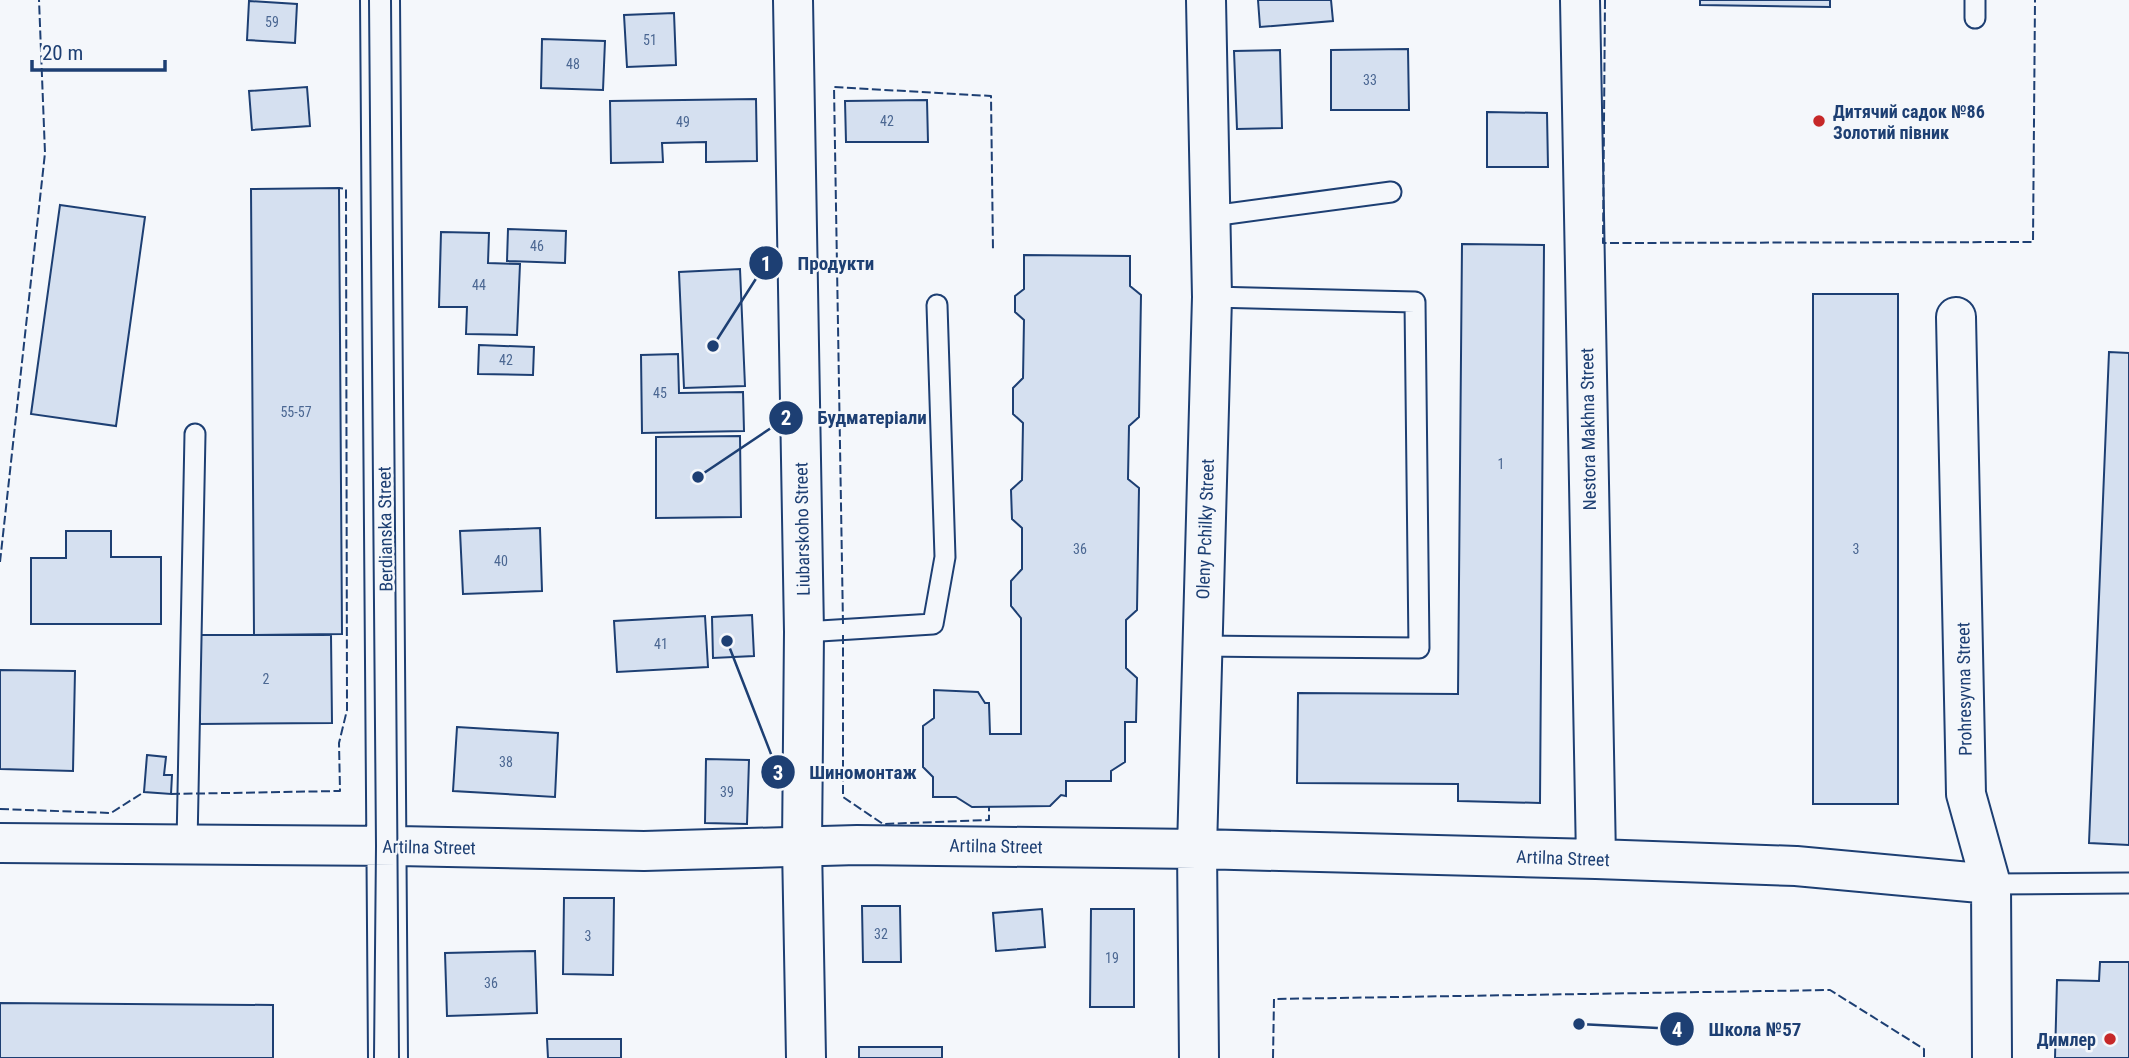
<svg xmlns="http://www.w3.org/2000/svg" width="2129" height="1058" viewBox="0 0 2129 1058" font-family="'Roboto Condensed',sans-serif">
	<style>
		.building { fill: #d5e0f0; stroke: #1d3f73; stroke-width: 2 }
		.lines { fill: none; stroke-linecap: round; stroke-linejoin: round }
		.service-casing { stroke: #1d3f73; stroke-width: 23 }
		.minor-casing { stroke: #1d3f73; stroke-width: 42 }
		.secondary-casing { stroke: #1d3f73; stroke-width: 42 }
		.service { stroke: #f4f7fb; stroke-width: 19 }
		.minor { stroke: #f4f7fb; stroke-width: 38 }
		.secondary { stroke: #f4f7fb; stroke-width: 38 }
		.tram { stroke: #1d3f73; stroke-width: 2 }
		.fence { stroke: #1d3f73; stroke-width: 2; stroke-dasharray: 9 3.5; stroke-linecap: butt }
		.poi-dot { fill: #c62828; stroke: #f4f7fb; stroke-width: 2.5 }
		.labels { text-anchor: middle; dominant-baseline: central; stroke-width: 5; stroke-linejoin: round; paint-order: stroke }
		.number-label { font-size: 14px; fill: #4b6792 }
		.poi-label { font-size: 18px; font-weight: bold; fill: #1d3f73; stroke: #f4f7fb; text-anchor: start }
		.street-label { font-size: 18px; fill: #1d3f73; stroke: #f4f7fb }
		.leader { fill: none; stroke: #1d3f73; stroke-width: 2.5 }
		.callout-dot { fill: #1d3f73; stroke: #f4f7fb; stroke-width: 2.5 }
		.mark-label { font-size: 21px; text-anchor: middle; font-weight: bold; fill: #fff }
		.callout-label { font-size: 19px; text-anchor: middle; font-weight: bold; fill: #1d3f73; stroke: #f4f7fb; stroke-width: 5; stroke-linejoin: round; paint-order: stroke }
	</style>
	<rect width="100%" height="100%" fill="#f4f7fb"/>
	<path class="building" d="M1258,0H1331L1333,21L1260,27Z
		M1700,0H1830V7L1700,5Z
		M249,1L297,4L295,43L247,40Z
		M674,13L676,65L627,67L624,15Z
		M542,39L605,41L603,90L541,88Z
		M1408,49L1409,110H1331V50Z
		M1280,50L1282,128L1237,129L1234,51Z
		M307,87L310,126L252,130L249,91Z
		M756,99L757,161L706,162V142L662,143L663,162L611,163L610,101Z
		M927,100L928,142H846L845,101Z
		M1487,112L1547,113L1548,167H1487Z
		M339,188L342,634L254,635L251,189Z
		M60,205L145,217L116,426L31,414Z
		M508,229L566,231L565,263L507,261Z
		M441,232L489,233L488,263L520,264L517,335L466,334L467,307H439Z
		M1462,244L1544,245L1540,803L1458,801V784L1297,783L1298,693L1458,694Z
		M1024,255L1130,256V286L1141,295L1139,417L1129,426L1128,479L1139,488L1137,610L1126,620V668L1137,678L1136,722H1125V762L1111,771V781H1066V796L1061,795L1050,806L972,807L956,797H933V777L923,767V726L934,718V690L978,692L985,703H989L990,734H1021V618L1011,606V581L1022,569V528L1012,519L1011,490L1022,480L1023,423L1013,414V388L1023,378L1024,320L1015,312V296L1024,289Z
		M740,269L745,386L684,388L679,272Z
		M1813,294H1898V804H1813Z
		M479,345L534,347L533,375L478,374Z
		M2109,352L2129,353V845L2089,843Z
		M678,354L679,393L743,392L744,431L642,433L641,355Z
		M740,436L741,517L656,518V437Z
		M540,528L542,591L463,594L460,531Z
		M66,531H111V557H161V624H31V558H66Z
		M752,615L754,656L713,658L712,617Z
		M705,616L708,667L617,672L614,621Z
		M199,635H331L332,723L200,724Z
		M0,670L75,671L73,771L0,769Z
		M457,727L558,733L555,797L453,791Z
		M147,755L166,757L164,775H172L171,794L144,792Z
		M706,759L749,760L747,824L705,823Z
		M564,898H614L613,975L563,974Z
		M862,906H900L901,962H863Z
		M1042,909L1045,947L996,951L993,913Z
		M1091,909H1134V1007H1090Z
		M535,951L537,1013L447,1016L445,953Z
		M2100,962H2129V1058H2055L2057,980L2099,981Z
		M0,1003L273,1005V1058H0Z
		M547,1039H621V1058H548Z
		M859,1047H942V1058H859Z"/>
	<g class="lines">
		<g class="service-casing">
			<path id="service" d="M1975,18V0
				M1212,216L1391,192
				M804,632L933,624L945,557L937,305
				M1202,646L1419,648L1415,302L1212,297
				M187,844L195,434
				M1991,884L2129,883"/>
		</g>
		<g class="minor-casing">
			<path id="minor" d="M380,0L388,1058
				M1580,0L1596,859
				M1956,317L1966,794L1991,884L1992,1058
				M0,843L398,846L644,851L857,845L1197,849L1596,859L1796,866L1991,884
				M1199,1058L1197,849L1212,297L1206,0"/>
		</g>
		<g class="secondary-casing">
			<path id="secondary" d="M793,0L804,632L802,846L806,1058"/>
		</g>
		<use href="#service" class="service"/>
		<use href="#minor" class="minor"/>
		<use href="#secondary" class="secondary"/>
		<path class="tram" d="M369,0L376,846L374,1058
			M391,0L399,1058"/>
		<path class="fence" d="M1605,0L1603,243L2033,242L2035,0
			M0,562L45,153L39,0
			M843,624L834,87L991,96L993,250
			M843,635V797L883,824L989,820V807
			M171,794L340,791L339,743L347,710L346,189L339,188
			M0,809L111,813L144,792
			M1273,1058L1274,999L1830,990L1924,1049V1058"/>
	</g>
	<g class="poi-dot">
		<circle cx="1819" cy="121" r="7"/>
		<circle cx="2110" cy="1039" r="7"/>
	</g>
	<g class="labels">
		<g class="number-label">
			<text x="272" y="22">59</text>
			<text x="650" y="40">51</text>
			<text x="573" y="64">48</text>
			<text x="1370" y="80">33</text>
			<text x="887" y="121">42</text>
			<text x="683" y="122">49</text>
			<text x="537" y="246">46</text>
			<text x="479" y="285">44</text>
			<text x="506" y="360">42</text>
			<text x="660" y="393">45</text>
			<text x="296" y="412">55-57</text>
			<text x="1501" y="464">1</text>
			<text x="1080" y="549">36</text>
			<text x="1856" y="549">3</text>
			<text x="501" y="561">40</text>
			<text x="661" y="644">41</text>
			<text x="266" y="679">2</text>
			<text x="506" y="762">38</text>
			<text x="727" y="792">39</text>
			<text x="881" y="934">32</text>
			<text x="588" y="936">3</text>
			<text x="1112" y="958">19</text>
			<text x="491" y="983">36</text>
		</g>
		<g class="poi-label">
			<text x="1833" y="111">Дитячий садок №86<tspan x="1833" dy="21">Золотий півник</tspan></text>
			<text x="2096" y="1039" text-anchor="end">Димлер</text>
		</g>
		<g class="street-label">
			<text transform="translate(1588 429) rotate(-91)">Nestora Makhna Street</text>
			<text transform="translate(385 529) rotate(-91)">Berdianska Street</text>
			<text transform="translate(802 529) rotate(-91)">Liubarskoho Street</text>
			<text transform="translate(1205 529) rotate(-88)">Oleny Pchilky Street</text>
			<text transform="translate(1964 689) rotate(-91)">Prohresyvna Street</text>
			<text transform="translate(996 846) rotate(1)">Artilna Street</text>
			<text transform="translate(429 847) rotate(1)">Artilna Street</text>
			<text transform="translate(1563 858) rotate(2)">Artilna Street</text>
		</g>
	</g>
	<path class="leader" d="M713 346L766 263M698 477L786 418M727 641L778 772M1579 1024L1677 1029"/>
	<g class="callout-dot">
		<circle cx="713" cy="346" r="7"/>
		<circle cx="698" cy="477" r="7"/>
		<circle cx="727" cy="641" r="7"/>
		<circle cx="1579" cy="1024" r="7"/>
		<circle cx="766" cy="263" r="18"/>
		<circle cx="786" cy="418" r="18"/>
		<circle cx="778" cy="772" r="18"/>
		<circle cx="1677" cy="1029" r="18"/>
	</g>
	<g class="mark-label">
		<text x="766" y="271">1</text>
		<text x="786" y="425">2</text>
		<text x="778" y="780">3</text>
		<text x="1677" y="1037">4</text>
	</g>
	<g class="callout-label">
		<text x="836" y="270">Продукти</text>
		<text x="872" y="424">Будматеріали</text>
		<text x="863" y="779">Шиномонтаж</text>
		<text x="1755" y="1036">Школа №57</text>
	</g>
	<path d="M32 60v10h133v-10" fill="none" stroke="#1d3f73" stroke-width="3.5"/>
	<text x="42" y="60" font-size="21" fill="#1d3f73" stroke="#f4f7fb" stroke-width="5" paint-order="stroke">20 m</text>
</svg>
